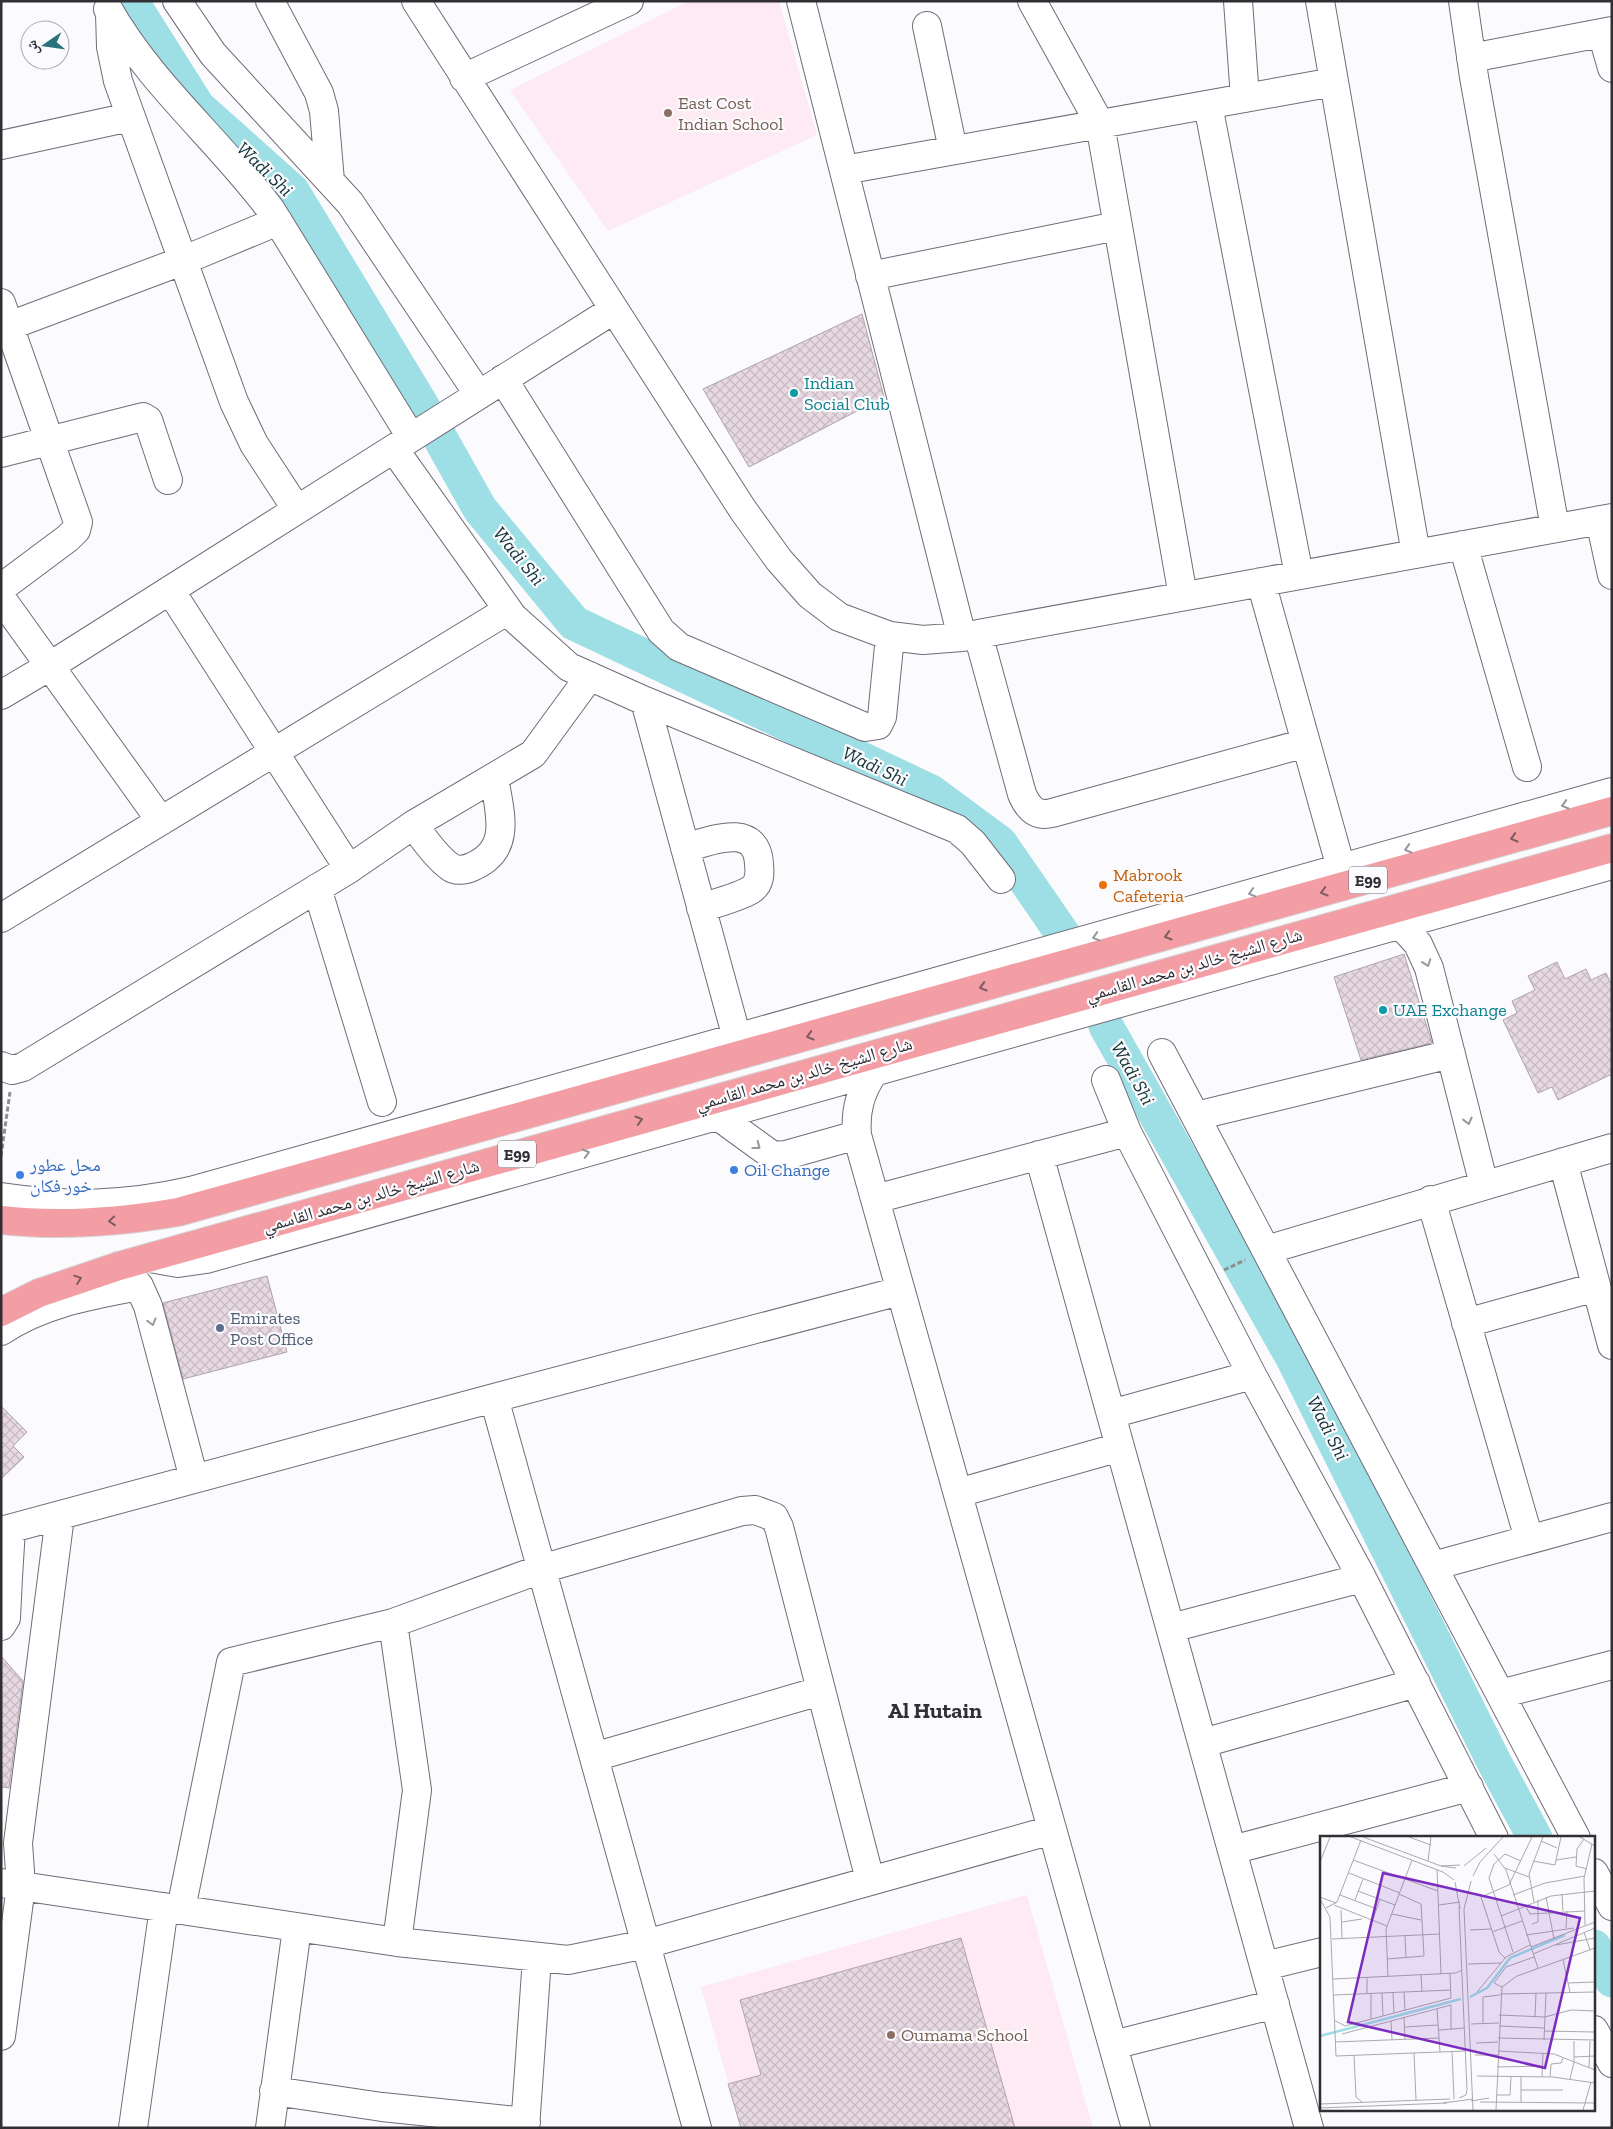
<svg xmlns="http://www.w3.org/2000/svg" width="1613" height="2129" viewBox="0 0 1613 2129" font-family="'Zilla Slab','Noto Naskh Arabic',serif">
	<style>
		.education { fill: #feeaf3 }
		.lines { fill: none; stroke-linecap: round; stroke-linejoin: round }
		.river { stroke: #9ddfe5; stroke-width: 35 }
		.building { fill: url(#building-cross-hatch); stroke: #b1a3ab }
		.minor-casing { stroke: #706c79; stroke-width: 30 }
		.highway-casing { stroke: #d6d5d6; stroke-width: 30 }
		.path { stroke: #8f8e92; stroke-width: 3; stroke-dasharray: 5 2.5; stroke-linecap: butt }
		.minor { stroke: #fff; stroke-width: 28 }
		.highway { stroke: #f39ea5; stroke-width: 28 }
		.oneway { stroke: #98979a }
		.oneway2 { stroke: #7f5b61 }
		.education-dot { fill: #8d6e63; stroke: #fbfafd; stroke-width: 2 }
		.culture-dot { fill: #0f9aa8; stroke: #fbfafd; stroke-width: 2 }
		.food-dot { fill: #e8710a; stroke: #fbfafd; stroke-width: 2 }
		.shop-dot { fill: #3f7fe0; stroke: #fbfafd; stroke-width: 2 }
		.service-dot { fill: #5c6f8a; stroke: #fbfafd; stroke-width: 2 }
		.labels { text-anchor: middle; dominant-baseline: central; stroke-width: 4.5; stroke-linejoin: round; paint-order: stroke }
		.shield { fill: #fbfafd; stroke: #6e6c70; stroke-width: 1 }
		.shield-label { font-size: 16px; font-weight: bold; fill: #312f34 }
		.education-label { font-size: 18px; fill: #785e54; stroke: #fbfafd; text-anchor: start }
		.culture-label { font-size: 18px; fill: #0d838f; stroke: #fbfafd; text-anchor: start }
		.food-label { font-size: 18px; fill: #c56008; stroke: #fbfafd; text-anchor: start }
		.street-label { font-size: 18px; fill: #312f34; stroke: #fbfafd }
		.shop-label { font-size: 18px; fill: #366cbe; stroke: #fbfafd; text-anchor: start }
		.service-label { font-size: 18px; fill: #4e5e75; stroke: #fbfafd; text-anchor: start }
		.water-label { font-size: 19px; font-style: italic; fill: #0f3134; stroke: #fbfafd }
		.district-label { font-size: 22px; font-weight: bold; fill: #312f34; stroke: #fbfafd }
		.inset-river { fill: none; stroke: #9ddfe5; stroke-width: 2.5 }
		.inset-road { fill: none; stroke: #aaa9ad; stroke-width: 1 }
		.view { fill: #7b2cbf; fill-opacity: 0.15; stroke: #7b2cbf; stroke-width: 2.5 }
		.inset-edge { fill: none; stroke: #312f34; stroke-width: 2.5 }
	</style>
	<defs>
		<pattern id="building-cross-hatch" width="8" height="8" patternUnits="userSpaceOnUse" patternTransform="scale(1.25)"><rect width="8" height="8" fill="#e7d8e1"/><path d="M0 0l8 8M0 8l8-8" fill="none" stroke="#c7bac2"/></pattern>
	</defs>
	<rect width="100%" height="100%" fill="#fbfafd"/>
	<path class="education" d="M689,1H779L817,135L608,231L510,90Z
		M1027,1895L1093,2128H741L701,1987Z"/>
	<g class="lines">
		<path class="river" d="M131,1L198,107L292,191L422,406L480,509L574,623L931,792L1000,843L1064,936
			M1106,1026L1293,1358L1494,1762L1535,1838
			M1594,1947L1612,1980"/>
	</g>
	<path class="building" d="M862,314L884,397L749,467L703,389Z
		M1404,954L1432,1043L1361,1060L1334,977Z
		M1557,962L1565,979L1586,969L1591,980L1606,973L1612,986V1074L1558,1100L1552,1087L1538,1093L1503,1020L1517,1013L1512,1001L1535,990L1528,976Z
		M267,1276L287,1352L183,1379L163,1303Z
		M1,1406L27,1432L13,1446L24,1457L1,1479Z
		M1,1656L23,1681L9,1788L1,1787Z
		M961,1938L1015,2128H741L728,2084L761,2075L740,2000Z"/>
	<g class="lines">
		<g class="minor-casing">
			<path id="minor" d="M177,1L213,54L350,203L479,395
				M270,1L319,93L324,111L330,181
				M416,1L743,510L779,560L810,595L839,617L890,636L923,640L962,637L1612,518
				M801,1L962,637
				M1032,1L1100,124L1183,596
				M1238,1L1245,98
				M1320,1L1416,554
				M1463,1L1474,77L1555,528
				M108,9C151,85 220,141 271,210L411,437
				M110,13L111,47L118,81L234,402L254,444L297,510
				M927,26L953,150
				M1602,33L1612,68
				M1471,58L1612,31
				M464,78L629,1
				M1208,105L1299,575
				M1,145L130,117
				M844,170L1334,82
				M870,276L1117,226
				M1,303L78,522L76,530L68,538L1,588
				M1,332L9,326L182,261L278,221
				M503,379L661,631L679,647L865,727L878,725L882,717L890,636
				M394,449L513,617L569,667L645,701L957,829L973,843L1001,879
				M1,453L143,417L148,420L168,480
				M1600,520L1612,575
				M1463,545L1527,767
				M1261,582L1341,868
				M170,590L349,869
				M1,598L161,821
				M978,634L1022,794C1028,808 1036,817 1052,813L1306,743
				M1,695L50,666L613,310
				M645,701L737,1038
				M413,825C424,838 435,856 449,866C456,872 466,870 474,866C513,848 499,811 494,777
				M685,848C710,841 757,821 759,864C760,874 760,883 752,889C743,896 713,904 701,908
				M317,888L382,1102
				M1,918L508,610
				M1400,924L1418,944L1429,968L1484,1185
				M1162,1053L1576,1838
				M1,1066L12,1070L23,1067L349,869L413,825L533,754L590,676
				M874,1072C860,1092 855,1111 857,1135L1136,2128
				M1106,1080L1127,1132L1252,1375L1362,1578L1494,1838
				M718,1116L773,1156L786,1155L857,1135
				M1196,1116L1451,1054
				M1039,1155L1309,2128
				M1563,1162L1612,1345
				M1,1197C68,1207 125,1206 191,1191L1612,792
				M875,1199L1127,1132
				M1431,1200L1529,1539
				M1266,1250L1612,1148
				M150,1258L178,1263L206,1259L1612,865
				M119,1266L139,1286L148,1306L194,1479
				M1466,1323L1596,1287
				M1,1331C43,1303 91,1295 139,1286
				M494,1398L697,2128
				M1111,1414L1252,1375
				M958,1493L1120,1447
				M1,1531L494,1398L900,1291
				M1433,1566L1612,1517
				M8,1577L11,1529
				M1,1578L8,1577L6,1618L1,1626
				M393,1623L417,1790L397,1942
				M1171,1628L1362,1578
				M1500,1694L1612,1665
				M1203,1743L1416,1683
				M594,1757L820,1691
				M1232,1850L1469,1787
				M1594,1873L1612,1906
				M1,1883L397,1942L568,1960L646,1944L1052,1830
				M181,1909L231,1662L393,1623L541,1569L742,1511L755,1510L774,1517L779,1527L870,1880
				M1265,1966L1322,1952
				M1594,2030L1612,2063
				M1,2036L21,1886L18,1843L60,1516
				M1113,2045L1275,2004
				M274,2091L382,2107L526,2122
				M133,2128L164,1907
				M270,2128L297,1928
				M525,2128L537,1958"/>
		</g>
		<g class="highway-casing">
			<path id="highway" d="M1,1220C61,1227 119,1222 178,1212L1612,811
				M1,1312L39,1293L119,1266L1612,848"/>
		</g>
		<path class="path" d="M1,1156L10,1092
			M1224,1270L1245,1260"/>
		<use href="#minor" class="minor"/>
		<use href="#highway" class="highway"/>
	</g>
	<defs><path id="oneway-chevron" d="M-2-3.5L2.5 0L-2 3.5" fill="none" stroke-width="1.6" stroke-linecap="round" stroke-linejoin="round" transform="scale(1.25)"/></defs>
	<g class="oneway">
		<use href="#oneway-chevron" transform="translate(1565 805) rotate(164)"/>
		<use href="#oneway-chevron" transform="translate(1408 849) rotate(164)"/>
		<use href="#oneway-chevron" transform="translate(1252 893) rotate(164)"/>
		<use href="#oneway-chevron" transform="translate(1096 937) rotate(164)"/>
		<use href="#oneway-chevron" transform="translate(1427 963) rotate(71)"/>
		<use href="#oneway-chevron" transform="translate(1468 1121) rotate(76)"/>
		<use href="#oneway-chevron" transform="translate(757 1146) rotate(37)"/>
		<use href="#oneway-chevron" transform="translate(586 1153) rotate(-16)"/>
		<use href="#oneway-chevron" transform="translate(152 1322) rotate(75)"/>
	</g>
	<g class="oneway2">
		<use href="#oneway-chevron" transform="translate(1514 838) rotate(164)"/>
		<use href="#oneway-chevron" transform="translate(1324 892) rotate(164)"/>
		<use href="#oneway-chevron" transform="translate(1168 936) rotate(164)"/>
		<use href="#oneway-chevron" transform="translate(983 987) rotate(164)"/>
		<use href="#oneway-chevron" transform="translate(810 1036) rotate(164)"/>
		<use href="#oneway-chevron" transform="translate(639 1120) rotate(-16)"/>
		<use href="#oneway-chevron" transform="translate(112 1221) rotate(176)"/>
		<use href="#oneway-chevron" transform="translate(78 1279) rotate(-19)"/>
	</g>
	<g class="education-dot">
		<circle cx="668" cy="113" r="5"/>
		<circle cx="891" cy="2035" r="5"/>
	</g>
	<g class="culture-dot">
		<circle cx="794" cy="393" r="5"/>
		<circle cx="1383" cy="1010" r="5"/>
	</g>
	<circle class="food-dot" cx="1103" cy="885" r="5"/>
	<g class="shop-dot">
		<circle cx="734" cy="1170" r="5"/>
		<circle cx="20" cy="1175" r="5"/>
	</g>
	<circle class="service-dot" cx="220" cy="1328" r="5"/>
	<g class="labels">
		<g class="shield">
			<rect x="1349" y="866.5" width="38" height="27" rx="4"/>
			<rect x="498" y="1140.5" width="38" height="27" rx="4"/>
		</g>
		<g class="shield-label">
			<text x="1368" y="880">E99</text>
			<text x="517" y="1154">E99</text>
		</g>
		<g class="education-label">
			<text x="678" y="103">East Cost<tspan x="678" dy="21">Indian School</tspan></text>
			<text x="901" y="2035">Oumama School</text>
		</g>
		<g class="culture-label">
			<text x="804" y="383">Indian<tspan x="804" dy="21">Social Club</tspan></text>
			<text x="1393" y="1010">UAE Exchange</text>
		</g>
		<g class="food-label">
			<text x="1113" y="875">Mabrook<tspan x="1113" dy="21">Cafeteria</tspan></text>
		</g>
		<g class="street-label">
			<text transform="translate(1194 965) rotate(-16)">شارع الشيخ خالد بن محمد القاسمي</text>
			<text transform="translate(804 1074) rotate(-16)">شارع الشيخ خالد بن محمد القاسمي</text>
			<text transform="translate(371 1196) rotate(-16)">شارع الشيخ خالد بن محمد القاسمي</text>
		</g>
		<g class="shop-label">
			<text x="30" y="1165">محل عطور<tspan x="30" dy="21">خور فكان</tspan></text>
			<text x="744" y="1170">Oil Change</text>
		</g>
		<g class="service-label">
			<text x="230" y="1318">Emirates<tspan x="230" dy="21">Post Office</tspan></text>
		</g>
		<g class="water-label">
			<text transform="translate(265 169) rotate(44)">Wadi Shi</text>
			<text transform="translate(519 556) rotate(51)">Wadi Shi</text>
			<text transform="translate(875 766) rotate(25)">Wadi Shi</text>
			<text transform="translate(1133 1073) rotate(61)">Wadi Shi</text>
			<text transform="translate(1328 1428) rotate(63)">Wadi Shi</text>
		</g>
		<g class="district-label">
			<text x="935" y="1710">Al Hutain</text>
		</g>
	</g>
	<g transform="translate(1320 1836)">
		<rect width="275" height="275" fill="#fbfafd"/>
		<path class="inset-river" d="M150,161L167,152L190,122L245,99M0,200L141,163"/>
		<path class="inset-road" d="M31,1L123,36L134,44M43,1L121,30L136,32M89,1L111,9M260,1L275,10M264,3L257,13L256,30L267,33M221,5L237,12M174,18L186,34L218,132M33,24L118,55M236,24L256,21M108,25L111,1M213,25L235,29L241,1M0,26L10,1M121,30L140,29M144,30L166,12M185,32L209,41M117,33L121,138M29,37L80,57M153,40L160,26L183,1M151,45L144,73L153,274M135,46L140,73M38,55L75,69M242,58L243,75M20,59L57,73M193,59L225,47L265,40M0,61L16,67M226,61L234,103M0,63L10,81L16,220L146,215M35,64L43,43M214,66L209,38L223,1M14,69L67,90M119,69L140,66M205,69L210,78L265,75M6,72L17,66L41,4M21,74L22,102M72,78L101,84M181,80L231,60L275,55M22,86L42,83M52,86L60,63M212,88L218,86V64M265,89L264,42L272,8M246,92L247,75M150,94L171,93M172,96L202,85M264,96L270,114M206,99L254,92M85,100L86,122M12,103L120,98M236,109L275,102M211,111L275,86M193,116L169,42L174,28L185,18L201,25M213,118L275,92M185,122L179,116L161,61L189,49L212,1M67,123L104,120L101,68L79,58M243,124L250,156M148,128L181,127M101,139L102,155M68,141L66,93L92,24M47,142V158M13,143L136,137L142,134M248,147L275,146M182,151L174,147L186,131L214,121M73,156L74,177M84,156L85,175M157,156L186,121L210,109M51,157V183M62,157L63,180M180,158L275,156M14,159L131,154M117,173L120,216M179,179L225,181L251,174L275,175M215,181L216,157M84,182L85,203M14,184L25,190L131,162L130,138M71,185L72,204M163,187V161L180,159M151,188L179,187M179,190L224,192M85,191L118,189M119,194L144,192M224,195L275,196M22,198L131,169V194M178,202L275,204M224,204L226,157M15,206L119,202M156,207L178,206M132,215L134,263M178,215L234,218L275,234M94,217L96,264M34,219L36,261L42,266M155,219H178M254,221L275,220M177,231L223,230M269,232L270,205M157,240L233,241L275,247M222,241L223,217M230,241L231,228L241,227L243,222M250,243L254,226V205M201,254H243M177,259H190L191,240M139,262L146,259L147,254L139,71M151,265L169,262M160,266L275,267M201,266V241M123,267L153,263M0,268L130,263M0,272L127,267M176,274L182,151L197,140L275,112M263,274L271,246"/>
		<path class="view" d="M63,37L260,82L225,232L28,186Z"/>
		<rect width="275" height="275" class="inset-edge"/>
	</g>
	<rect width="1613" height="2129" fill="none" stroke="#312f34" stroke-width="5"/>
	<g transform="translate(45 45) rotate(257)"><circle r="24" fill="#fbfafd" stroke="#aaa9ad"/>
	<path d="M0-4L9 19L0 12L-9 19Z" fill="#2a737b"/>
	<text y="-8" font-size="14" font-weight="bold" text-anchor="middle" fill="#312f34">ش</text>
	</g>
</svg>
